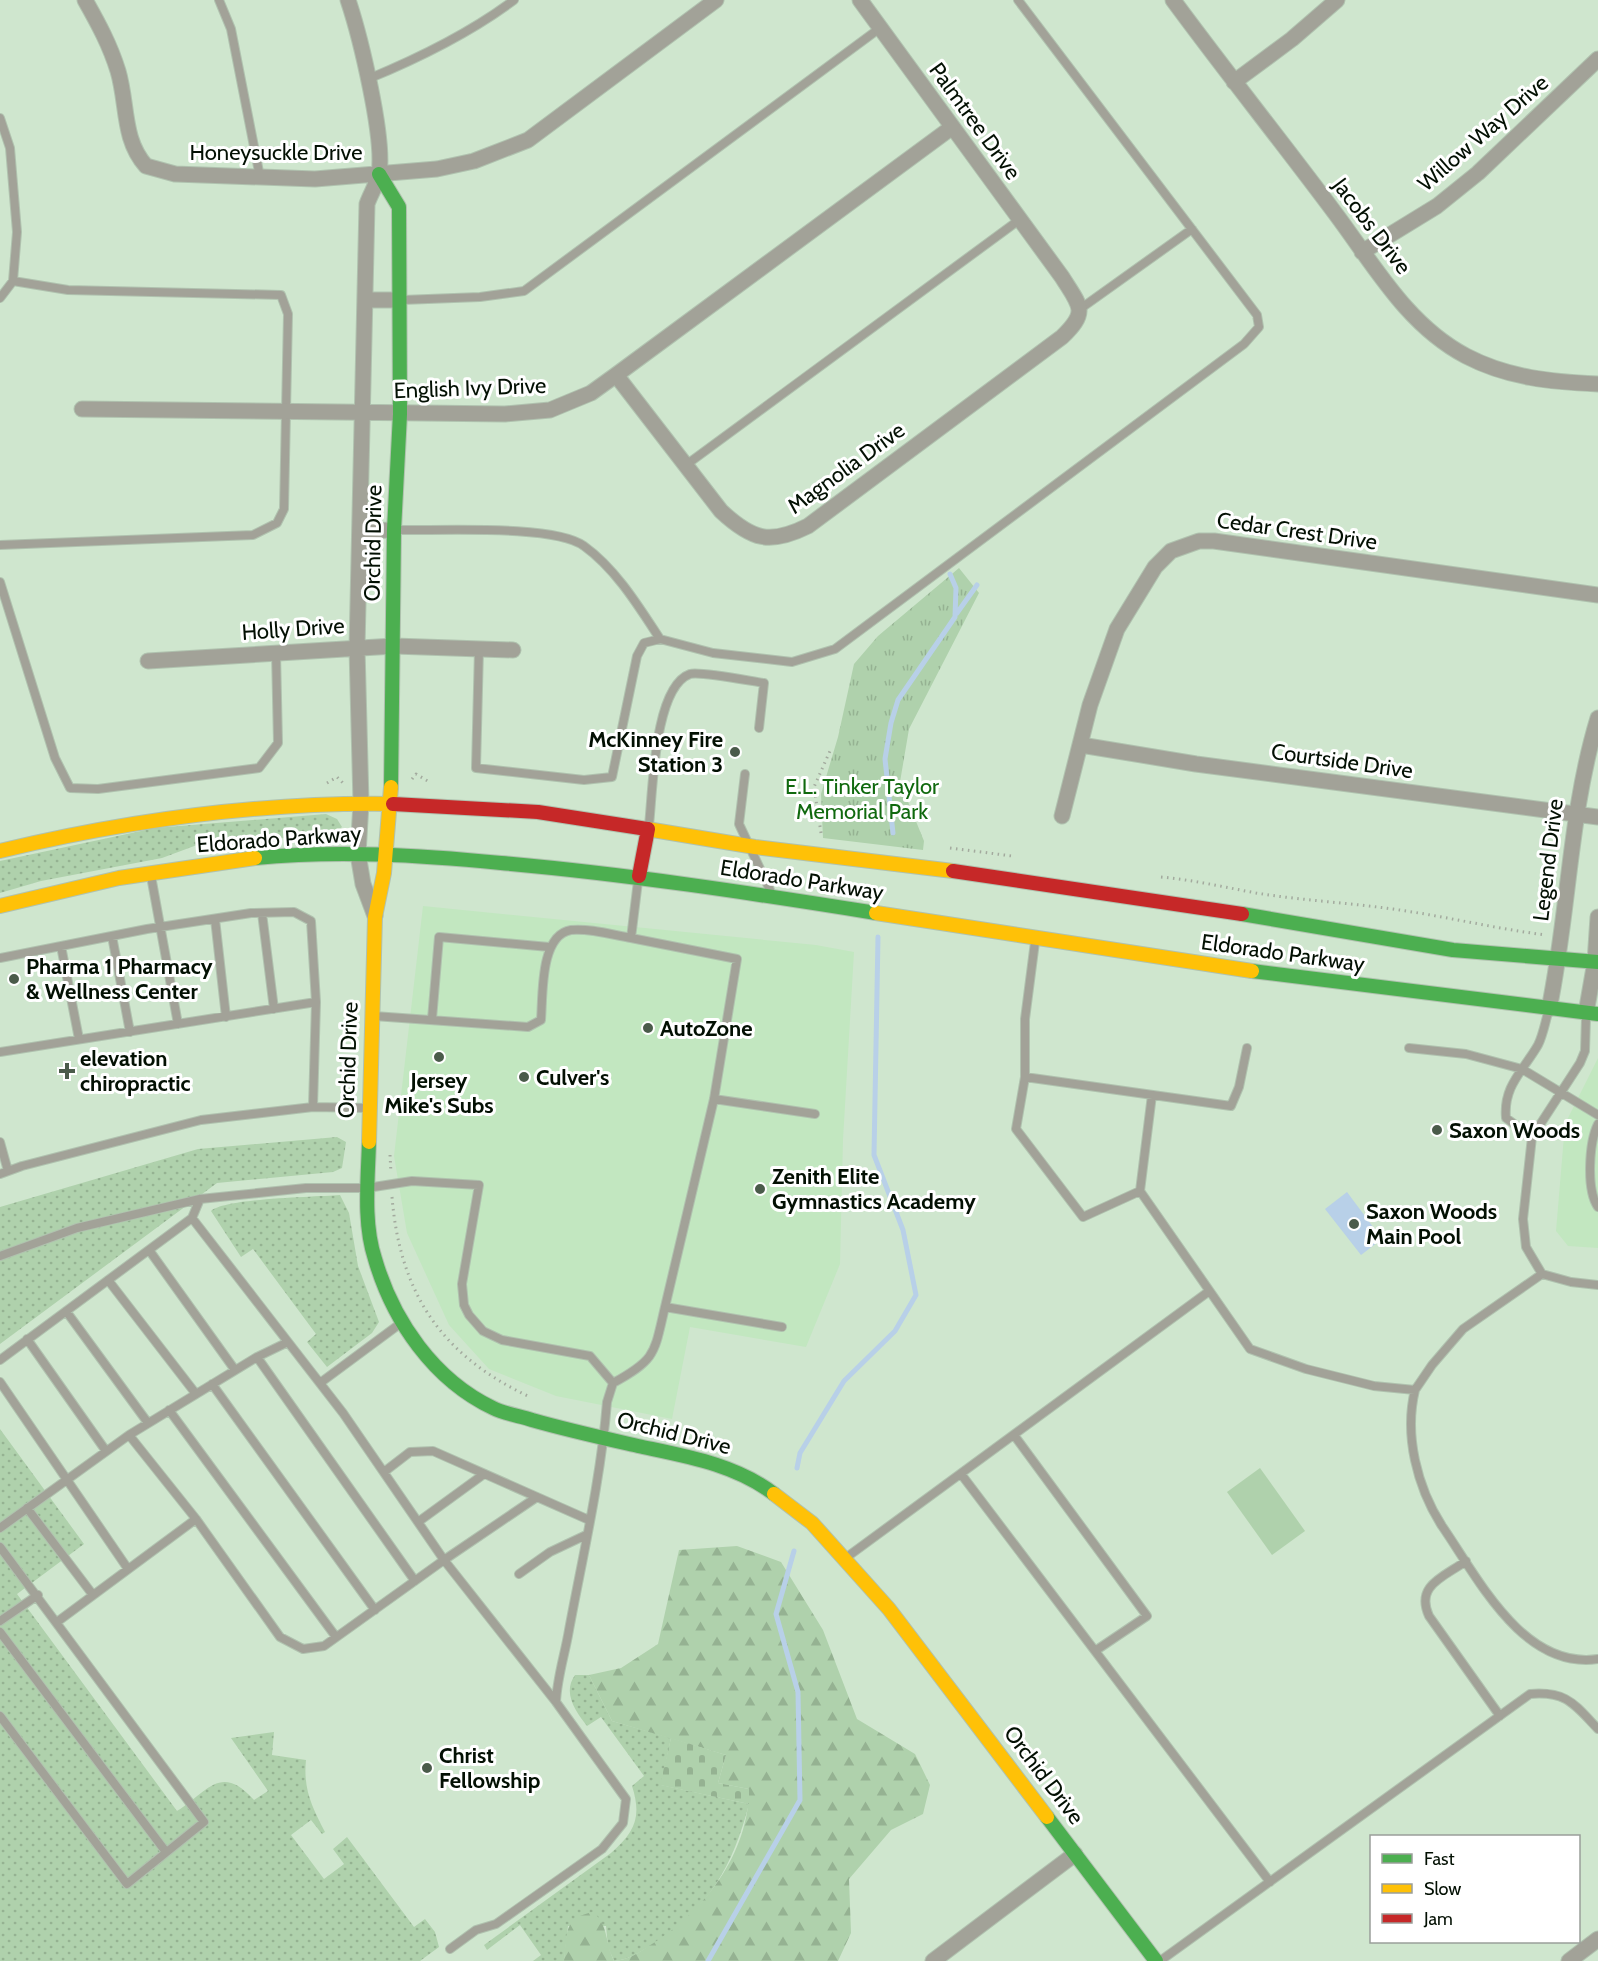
<svg xmlns="http://www.w3.org/2000/svg" width="1598" height="1961" viewBox="0 0 1598 1961" font-family="Cabin,sans-serif">
	<style>
		.built { fill: #c2e7c0 }
		.grass { fill: url(#grass-dots) }
		.forest { fill: url(#forest-firs) }
		.cemetery { fill: url(#cemetery-stones) }
		.park { fill: url(#park-tufts) }
		.garden { fill: #afd1ac }
		.water { fill: #b8d0e8 }
		.lines { fill: none; stroke-linecap: round; stroke-linejoin: round }
		.stream { stroke: #b8d0e8; stroke-width: 5 }
		.lane-casing { stroke: #b0c2af; stroke-width: 10 }
		.street-casing { stroke: #b0c2af; stroke-width: 17 }
		.fast-casing { stroke: #b0c2af; stroke-width: 16 }
		.slow-casing { stroke: #b0c2af; stroke-width: 16 }
		.jam-casing { stroke: #b0c2af; stroke-width: 16 }
		.path { stroke: #a3aa9e; stroke-width: 3; stroke-dasharray: 1.5 4.5; stroke-linecap: butt }
		.lane { stroke: #a2a298; stroke-width: 8 }
		.street { stroke: #a2a298; stroke-width: 15 }
		.fast { stroke: #4caf50; stroke-width: 14 }
		.slow { stroke: #ffc107; stroke-width: 14 }
		.jam { stroke: #c62828; stroke-width: 14 }
		.poi-dot { fill: #4a5b4a; stroke: #fff; stroke-width: 2 }
		.labels { text-anchor: middle; dominant-baseline: central; stroke-width: 6; stroke-linejoin: round; paint-order: stroke }
		.street-label { font-size: 22px; fill: #031003; stroke: #fff }
		.poi-label { font-size: 22px; font-weight: bold; fill: #031003; stroke: #fff; text-anchor: start }
		.park-label { font-size: 22px; fill: #10690e; stroke: #fff }
	</style>
	<defs>
		<pattern id="grass-dots" width="8" height="8" patternUnits="userSpaceOnUse" patternTransform="scale(1.5)"><rect width="8" height="8" fill="#afd1ac"/><path d="M2 2h.1M6 6h.1" fill="none" stroke="#95b292" stroke-width="1.8" stroke-linecap="round"/></pattern>
		<pattern id="forest-firs" width="22" height="20" patternUnits="userSpaceOnUse" patternTransform="scale(1.5)"><rect width="22" height="20" fill="#afd1ac"/><path d="M5 1l3.5 6h-7zM16 11l3.5 6h-7z" fill="#95b292"/></pattern>
		<pattern id="cemetery-stones" width="16" height="16" patternUnits="userSpaceOnUse" patternTransform="scale(1.5)"><rect width="16" height="16" fill="#afd1ac"/><path d="M2 7V4a2 2 0 0 1 4 0v3zM10 15v-3a2 2 0 0 1 4 0v3z" fill="#95b292"/></pattern>
		<pattern id="park-tufts" width="24" height="20" patternUnits="userSpaceOnUse" patternTransform="scale(1.5)"><rect width="24" height="20" fill="#afd1ac"/><path d="M3 7l-1-3M5 7V3M7 7l1-3M15 17l-1-3M17 17v-4M19 17l1-3" fill="none" stroke="#95b292"/></pattern>
	</defs>
	<rect width="100%" height="100%" fill="#cfe6ce"/>
	<path class="built" d="M423,906L816,945L854,952L843,1140L840,1264L806,1347L690,1327L672,1419L556,1396L489,1369L449,1325L407,1233L394,1156Z
		M1598,1058V1248L1568,1246L1556,1231L1565,1124Z"/>
	<path class="grass" d="M326,814L337,819L342,827L334,834L197,845L162,858L41,881L0,893V861L155,828Z
		M337,1137L346,1142L342,1168L333,1172L217,1183L0,1344V1207L198,1149Z
		M340,1195L349,1213L358,1266L379,1322L372,1333L327,1367L307,1342L316,1334L253,1249L241,1257L211,1211C225,1198 316,1197 340,1195Z
		M0,1429L84,1544L17,1594L177,1811C208,1791 221,1763 254,1800L268,1791L231,1738L274,1732L272,1755L306,1760C303,1789 312,1807 325,1832L322,1834L311,1820L291,1835L324,1879L344,1864L333,1849L347,1837L414,1927L425,1919L435,1932L439,1947L420,1961H0Z
		M575,1675H589L612,1721L671,1738L661,1785L749,1804C733,1866 708,1910 652,1945C639,1952 629,1960 614,1961L608,1947L606,1926H568L564,1961H533L541,1955L520,1925L487,1950L484,1945L611,1853C635,1832 642,1817 632,1786L644,1776L601,1717L587,1726C576,1712 562,1693 575,1675Z"/>
	<path class="forest" d="M737,1546L781,1562L823,1630L857,1719L915,1754L930,1785L923,1814L891,1830L849,1879L851,1933L838,1961H564C567,1934 563,1917 594,1912C610,1931 604,1939 614,1961C629,1960 639,1952 652,1944C704,1912 749,1853 749,1789L718,1783L726,1755L612,1721L589,1675L621,1668L658,1644L679,1550Z"/>
	<path class="cemetery" d="M671,1738L726,1755L718,1783L749,1789V1804L660,1785Z"/>
	<path class="park" d="M959,568L979,593L909,729L900,782L924,841L923,850L823,838L821,794L838,737L854,664L878,636Z"/>
	<path class="garden" d="M1260,1468L1305,1531L1272,1555L1227,1492Z"/>
	<path class="water" d="M1347,1192L1382,1239L1361,1255L1325,1209Z"/>
	<g class="lines">
		<path class="stream" d="M957,613L977,585
			M893,833L885,759L891,723L898,700L955,617L956,588L950,574
			M797,1468L800,1453L844,1381L895,1331L916,1295L903,1230L874,1155L878,937
			M708,1961L800,1800L798,1692L776,1614L794,1551"/>
		<g class="lane-casing">
			<path id="lane" d="M219,0L231,29L260,177
				M368,79C419,58 470,33 514,0
				M0,118L10,148L17,232L13,281L0,298
				M402,300L480,297L524,291L880,28
				M1080,309L1192,229
				M686,465L1019,220
				M396,530C437,531 555,524 584,546C616,569 639,607 660,639
				M0,545L253,535L277,523L284,509L288,314L281,295L68,290L13,281
				M0,582L55,758L70,788L98,789L259,768L278,743L276,653
				M479,649L476,768L584,780L612,777L637,656L644,643L660,639L713,653L792,662L835,649L1244,344L1259,327L1257,315L1018,0
				M745,774L739,824L770,890
				M649,825C653,790 654,687 690,674C700,671 750,681 764,683L759,728
				M151,876L178,1024
				M638,881L631,938L737,959L714,1099L665,1307
				M262,913L274,1009
				M215,919L226,1017
				M112,936L130,1032
				M1035,942L1025,1019V1077L1016,1129L1083,1217L1140,1191
				M61,946L79,1039
				M0,958L147,929L251,913L294,912L311,921L316,1002L313,1107
				M374,1016L528,1027L541,1020C543,994 540,935 571,930C590,928 613,935 631,938
				M1586,1017L1585,1051L1580,1063L1532,1137L1523,1219L1526,1247L1542,1274L1571,1282L1598,1285
				M432,1019L439,937L549,947
				M1409,1048L1466,1054L1522,1069L1598,1115
				M0,1052L316,1002
				M1025,1077L1231,1106L1239,1087L1247,1048
				M1152,1095L1140,1191L1250,1349L1306,1369L1374,1386L1415,1390L1432,1365L1463,1329L1542,1274
				M714,1099L815,1114
				M1598,1124C1589,1142 1586,1190 1598,1207
				M1532,1137L1506,1118C1503,1086 1523,1071 1538,1045C1543,1035 1545,1023 1548,1013
				M0,1142L8,1171
				M0,1174L22,1166L201,1120L313,1107L368,1108
				M192,1218L200,1199
				M149,1250L235,1370
				M0,1256L77,1228L200,1199L306,1188H367L412,1181L479,1185L462,1284L464,1305L469,1315L483,1331L502,1340L590,1356L613,1383
				M108,1280L196,1394
				M66,1311L148,1423
				M27,1339L106,1451
				M257,1357L415,1581
				M0,1360L192,1218L343,1413L444,1560L324,1646L303,1649L280,1637L196,1519
				M0,1382L128,1569
				M320,1383L401,1323
				M212,1384L375,1610
				M1415,1390C1404,1435 1417,1487 1442,1526C1478,1578 1523,1670 1598,1659
				M169,1410L336,1637
				M1014,1435L1147,1616L1095,1651
				M384,1472L410,1452L433,1451L589,1520
				M961,1474L1270,1882
				M537,1497L444,1560L556,1702
				M27,1508L93,1595
				M418,1522L484,1474
				M0,1528L129,1435
				M0,1547L204,1822L127,1884L0,1716
				M847,1557L1208,1292
				M1466,1561C1444,1577 1415,1585 1429,1616L1500,1716
				M519,1574L550,1552L586,1535
				M0,1621L38,1595
				M57,1622L196,1519L129,1435L257,1357L288,1342
				M0,1632L166,1852
				M450,1949L476,1930L496,1924L602,1849L623,1823L626,1799L556,1702C557,1678 565,1654 569,1630C583,1555 601,1478 607,1402L613,1383C657,1359 654,1353 665,1307L782,1327
				M1160,1961L1530,1694C1567,1691 1574,1704 1598,1729"/>
		</g>
		<g class="street-casing">
			<path id="street" d="M85,0C98,23 110,45 118,71C128,105 122,139 146,166L175,174L315,179L437,169L474,161L528,140L716,0
				M348,0C360,36 385,138 379,174C377,184 370,195 367,204L357,648L361,803L358,854L363,884L375,916
				M1173,0C1226,72 1282,142 1335,213C1374,265 1407,325 1466,356C1508,378 1552,382 1598,384
				M1234,82L1292,39L1337,0
				M1362,252L1437,206L1478,173L1598,59
				M366,300H399
				M616,375L721,511C752,540 770,545 808,526L1062,337C1089,311 1080,306 1062,277L860,0
				M82,409L505,414L550,410L591,393L616,375L951,128
				M362,531L394,530
				M148,661L394,646L513,650
				M1081,745L1196,764L1598,817
				M1062,816L1090,705L1117,629L1155,567L1171,551L1199,541H1214L1598,595
				M1549,1009C1569,913 1569,813 1598,718
				M1586,1013L1595,962L1598,917
				M933,1961L1075,1854
				M1569,1961L1598,1939"/>
		</g>
		<g class="fast-casing">
			<path id="fast" d="M379,174L399,207L400,414L394,530L391,787
				M255,858C338,850 419,855 501,863C626,874 751,893 876,913
				M1242,914L1453,950L1598,962
				M1252,971L1598,1014
				M369,1142C368,1179 363,1223 375,1259C393,1321 434,1380 493,1408C505,1414 520,1416 532,1420C567,1430 603,1438 638,1446C685,1456 735,1464 774,1494
				M1047,1817L1156,1961"/>
		</g>
		<g class="slow-casing">
			<path id="slow" d="M647,829L755,847L953,871
				M0,851C129,820 260,802 393,804
				M0,906L119,878L255,858
				M876,913L1252,971
				M369,1142L375,917L384,873L391,787
				M774,1494L812,1523L889,1609L1047,1817"/>
		</g>
		<g class="jam-casing">
			<path id="jam" d="M393,804L538,812L647,829
				M953,871L1242,914
				M639,876L648,829"/>
		</g>
		<path class="path" d="M412,779L416,774L431,783
			M327,783L337,777L343,783
			M821,833L814,787L830,751
			M950,848L1012,856
			M1161,877C1193,880 1224,887 1256,893C1305,901 1356,903 1406,911C1453,918 1498,929 1546,935
			M390,1155L391,1173
			M392,1197C400,1294 442,1356 530,1397"/>
		<use href="#lane" class="lane"/>
		<use href="#street" class="street"/>
		<use href="#fast" class="fast"/>
		<use href="#slow" class="slow"/>
		<use href="#jam" class="jam"/>
	</g>
	<g class="poi-dot">
		<circle cx="735" cy="752" r="6"/>
		<circle cx="14" cy="979" r="6"/>
		<circle cx="648" cy="1028" r="6"/>
		<circle cx="439" cy="1057" r="6"/>
		<path d="M64 1062h6v6h6v6h-6v6h-6v-6h-6v-6h6z"/>
		<circle cx="524" cy="1077" r="6"/>
		<circle cx="1437" cy="1130" r="6"/>
		<circle cx="760" cy="1189" r="6"/>
		<circle cx="1354" cy="1224" r="6"/>
		<circle cx="427" cy="1768" r="6"/>
	</g>
	<g class="labels">
		<g class="street-label">
			<text transform="translate(975 121) rotate(54)">Palmtree Drive</text>
			<text transform="translate(1483 133) rotate(-41)">Willow Way Drive</text>
			<text x="276" y="152">Honeysuckle Drive</text>
			<text transform="translate(1372 226) rotate(53)">Jacobs Drive</text>
			<text transform="translate(470 388) rotate(-2)">English Ivy Drive</text>
			<text transform="translate(846 468) rotate(-36)">Magnolia Drive</text>
			<text transform="translate(1297 531) rotate(8)">Cedar Crest Drive</text>
			<text transform="translate(373 543) rotate(-89)">Orchid Drive</text>
			<text transform="translate(293 629) rotate(-4)">Holly Drive</text>
			<text transform="translate(1342 761) rotate(8)">Courtside Drive</text>
			<text transform="translate(279 839) rotate(-4)">Eldorado Parkway</text>
			<text transform="translate(1548 860) rotate(-83)">Legend Drive</text>
			<text transform="translate(802 880) rotate(9)">Eldorado Parkway</text>
			<text transform="translate(1283 953) rotate(8)">Eldorado Parkway</text>
			<text transform="translate(348 1060) rotate(-88)">Orchid Drive</text>
			<text transform="translate(674 1433) rotate(14)">Orchid Drive</text>
			<text transform="translate(1044 1775) rotate(53)">Orchid Drive</text>
		</g>
		<g class="poi-label">
			<text x="723" y="739" text-anchor="end">McKinney Fire<tspan x="723" dy="25">Station 3</tspan></text>
			<text x="26" y="966">Pharma 1 Pharmacy<tspan x="26" dy="25">&amp; Wellness Center</tspan></text>
			<text x="660" y="1028">AutoZone</text>
			<text x="80" y="1058">elevation<tspan x="80" dy="25">chiropractic</tspan></text>
			<text x="536" y="1077">Culver's</text>
			<text x="439" y="1080" text-anchor="middle">Jersey<tspan x="439" dy="25">Mike's Subs</tspan></text>
			<text x="1449" y="1130">Saxon Woods</text>
			<text x="772" y="1176">Zenith Elite<tspan x="772" dy="25">Gymnastics Academy</tspan></text>
			<text x="1366" y="1211">Saxon Woods<tspan x="1366" dy="25">Main Pool</tspan></text>
			<text x="439" y="1755">Christ<tspan x="439" dy="25">Fellowship</tspan></text>
		</g>
		<g class="park-label">
			<text x="862" y="786">E.L. Tinker Taylor<tspan x="862" dy="25">Memorial Park</tspan></text>
		</g>
	</g>
	<rect x="1370" y="1835" width="210" height="108" fill="#ffffff" stroke="#9a9f9a" stroke-width="1.5"/>
	<rect x="1382" y="1854" width="30" height="9" fill="#4caf50" stroke="#9a9f9a" stroke-width="1.5"/>
	<text x="1424" y="1865" font-size="18" fill="#031003">Fast</text>
	<rect x="1382" y="1884" width="30" height="9" fill="#ffc107" stroke="#9a9f9a" stroke-width="1.5"/>
	<text x="1424" y="1895" font-size="18" fill="#031003">Slow</text>
	<rect x="1382" y="1914" width="30" height="9" fill="#c62828" stroke="#9a9f9a" stroke-width="1.5"/>
	<text x="1424" y="1925" font-size="18" fill="#031003">Jam</text>
</svg>
